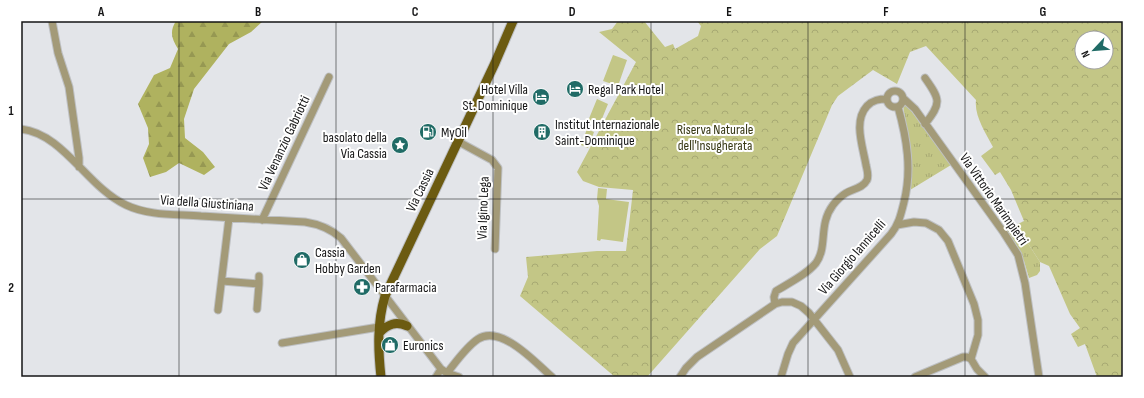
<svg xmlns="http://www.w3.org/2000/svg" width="1144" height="398" viewBox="0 0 1144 398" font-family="'Sofia Sans Condensed',sans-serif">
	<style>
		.grass { fill: url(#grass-tufts) }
		.forest { fill: url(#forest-firs) }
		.park { fill: url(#park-crowns); fill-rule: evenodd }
		.pitch { fill: #c3c686 }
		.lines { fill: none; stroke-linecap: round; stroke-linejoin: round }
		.minor-casing { stroke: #bec0c3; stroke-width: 9 }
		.major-casing { stroke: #bec0c3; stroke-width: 11 }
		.minor { stroke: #a39a78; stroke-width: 7 }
		.major { stroke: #6c5b11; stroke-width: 9 }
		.grid { fill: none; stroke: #151516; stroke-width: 1; stroke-opacity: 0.55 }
		.labels { text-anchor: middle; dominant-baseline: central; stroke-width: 4; stroke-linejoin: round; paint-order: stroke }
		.poi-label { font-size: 14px; fill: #151516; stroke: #fff; text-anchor: start }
		.park-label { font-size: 14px; fill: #363713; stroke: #fff }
		.street-label { font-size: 14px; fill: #151516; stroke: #fff }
		.neatline { fill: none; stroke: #151516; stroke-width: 1.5 }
		.grid-label { font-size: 13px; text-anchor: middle; font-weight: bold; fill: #151516 }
	</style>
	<defs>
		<pattern id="grass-tufts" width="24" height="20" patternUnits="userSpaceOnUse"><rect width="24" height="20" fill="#c3c686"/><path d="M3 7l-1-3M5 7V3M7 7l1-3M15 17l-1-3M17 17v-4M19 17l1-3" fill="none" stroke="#a7a973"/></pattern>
		<pattern id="forest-firs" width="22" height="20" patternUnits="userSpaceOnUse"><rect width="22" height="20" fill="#afb25f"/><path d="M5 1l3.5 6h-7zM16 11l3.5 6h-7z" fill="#969852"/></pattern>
		<pattern id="park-crowns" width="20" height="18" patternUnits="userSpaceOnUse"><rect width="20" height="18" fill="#c3c686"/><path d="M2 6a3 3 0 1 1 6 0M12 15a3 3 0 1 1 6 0" fill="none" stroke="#a7a973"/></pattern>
	</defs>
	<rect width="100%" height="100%" fill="#e3e5e9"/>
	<path class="grass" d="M905,105L909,108L951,165L910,190C913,162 908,134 903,106Z
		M1016,225L1040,262V271L1037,275L1029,278L1024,261L1006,230Z"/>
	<path class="forest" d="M176,21H263L251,32L229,44L194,89L184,119L185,138L203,152L215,167L204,175L179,163L166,172L150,177L143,158L149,144L148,128L138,104L154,75L170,68L178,49C172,39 169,32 176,21Z"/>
	<path class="park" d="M618,21H644L665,47L673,44L675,49L698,36L701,26L697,21H1123V377H1097L1085,344L1078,347L1071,334L1080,328L1070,314L1049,266L1040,262L1016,225L1024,221L1011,190L1000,172L995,175L981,156L993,147C986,133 974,116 976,100L926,46L910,52L897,84L873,70L838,96L832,105L777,236L760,249L647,377H615L520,296L528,277L526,257L597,251H626L633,190L599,187L583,181L577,172L636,62L599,32L612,29ZM1082,38H1106V62H1082Z"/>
	<path class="pitch" d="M613,55L627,60L618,86L603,81Z
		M597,99L608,104L599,126L588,121Z
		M587,129L594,132L588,148L581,145Z
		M598,188L607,189L606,199L629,202L623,242L601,239L600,241L597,240L599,206L597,199Z"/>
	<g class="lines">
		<g class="minor-casing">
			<path id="minor" d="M52,21L58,53L69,87L79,158V167
				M887 99a8 8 0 1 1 16 0a8 8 0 1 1-16 0Z
				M903,98L915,109L1004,233L1018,255L1025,283L1039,377
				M925,124C942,103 940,99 925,78
				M21,129C64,134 87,187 126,205C149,216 176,214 201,216C235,218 270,220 305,222C318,224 331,229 341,238L441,369L447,373L459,377
				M459,142L492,160L498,168L495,249
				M262,220L329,77
				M897,225L914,222L926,223L939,230L948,241L974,304L978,320V335L971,359L977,369L985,377
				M222,281L259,284L257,309
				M259,284V276
				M775,304L774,297L776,291C789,283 806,275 816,263C828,246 818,225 833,205C837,200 841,196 846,193C853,189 863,188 867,180C869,175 867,170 866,165C863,147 853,121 867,106C873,100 879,99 887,99
				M218,310L229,218
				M282,343L379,327
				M447,373C456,362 466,347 478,339C501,324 536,363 552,377
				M436,377L441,369
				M680,377L686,368L697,357L775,304L782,302H792L801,306L809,313L838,350L850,377
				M781,377L788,354L793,343L891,234C899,224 901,214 904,202C912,170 907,139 898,107
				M915,377L963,357H967L971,359"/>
		</g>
		<g class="major-casing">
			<path id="major" d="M379,333C388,324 396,321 407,326
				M381,377C378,349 377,323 385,296L495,63L513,21"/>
		</g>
		<use href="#minor" class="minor"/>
		<use href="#major" class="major"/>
	</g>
	<path class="grid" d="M179,21V377M336,21V377M493,21V377M651,21V377M808,21V377M965,21V377M21,199H1123"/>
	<defs>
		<g id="hotel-disc" transform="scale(0.9)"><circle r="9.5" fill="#206b66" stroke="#fff"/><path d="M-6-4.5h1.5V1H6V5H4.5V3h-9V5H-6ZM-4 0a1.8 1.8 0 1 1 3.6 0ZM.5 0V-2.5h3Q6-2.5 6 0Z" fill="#fff"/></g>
		<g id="fuel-disc" transform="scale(0.9)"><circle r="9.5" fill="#206b66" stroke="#fff"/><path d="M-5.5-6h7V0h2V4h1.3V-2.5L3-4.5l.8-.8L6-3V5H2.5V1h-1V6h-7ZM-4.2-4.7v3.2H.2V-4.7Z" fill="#fff"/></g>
		<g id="building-disc" transform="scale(0.9)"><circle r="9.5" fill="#206b66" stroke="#fff"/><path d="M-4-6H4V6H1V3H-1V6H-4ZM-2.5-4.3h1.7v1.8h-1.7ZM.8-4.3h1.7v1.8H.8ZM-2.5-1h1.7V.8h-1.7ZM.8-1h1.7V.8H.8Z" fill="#fff"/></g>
		<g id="sight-disc" transform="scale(0.9)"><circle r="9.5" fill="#206b66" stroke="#fff"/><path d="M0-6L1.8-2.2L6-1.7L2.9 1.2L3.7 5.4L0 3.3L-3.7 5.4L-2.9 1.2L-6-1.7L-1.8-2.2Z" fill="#fff"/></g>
		<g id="shop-disc" transform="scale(0.9)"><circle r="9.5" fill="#206b66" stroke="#fff"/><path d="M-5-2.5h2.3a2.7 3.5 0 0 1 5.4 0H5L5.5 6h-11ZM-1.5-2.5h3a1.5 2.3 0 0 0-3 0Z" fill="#fff"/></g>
		<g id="pharmacy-disc" transform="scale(0.9)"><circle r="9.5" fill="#206b66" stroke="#fff"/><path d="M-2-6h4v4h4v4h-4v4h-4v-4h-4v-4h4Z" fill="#fff"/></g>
	</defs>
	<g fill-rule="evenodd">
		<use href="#hotel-disc" x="575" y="89"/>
		<use href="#hotel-disc" x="541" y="97"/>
		<use href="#fuel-disc" x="428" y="132"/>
		<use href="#building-disc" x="542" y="132"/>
		<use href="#sight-disc" x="400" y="145"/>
		<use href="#shop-disc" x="302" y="260"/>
		<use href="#pharmacy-disc" x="362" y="287"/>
		<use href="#shop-disc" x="390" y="345"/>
	</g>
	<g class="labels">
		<g class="poi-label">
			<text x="528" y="89" text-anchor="end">Hotel Villa<tspan x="528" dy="16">St. Dominique</tspan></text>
			<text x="588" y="89">Regal Park Hotel</text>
			<text x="555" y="124">Institut Internazionale<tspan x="555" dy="16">Saint-Dominique</tspan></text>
			<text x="441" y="132">MyOil</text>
			<text x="387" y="137" text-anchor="end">basolato della<tspan x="387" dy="16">Via Cassia</tspan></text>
			<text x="315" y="252">Cassia<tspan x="315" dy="16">Hobby Garden</tspan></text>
			<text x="375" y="287">Parafarmacia</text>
			<text x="403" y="345">Euronics</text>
		</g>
		<g class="park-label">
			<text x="715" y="129">Riserva Naturale<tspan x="715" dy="16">dell'Insugherata</tspan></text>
		</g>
		<g class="street-label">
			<text transform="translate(284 143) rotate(-65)">Via Venanzio Gabriotti</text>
			<text transform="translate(420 190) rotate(-64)">Via Cassia</text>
			<text transform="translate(994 199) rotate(55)">Via Vittorio Marimpietri</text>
			<text transform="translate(207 203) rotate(4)">Via della Giustiniana</text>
			<text transform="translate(483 208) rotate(-88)">Via Igino Lega</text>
			<text transform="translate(852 257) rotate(-49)">Via Giorgio Iannicelli</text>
		</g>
	</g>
	<rect width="1144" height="398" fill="none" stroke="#ffffff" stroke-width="44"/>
	<g transform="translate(1094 50) rotate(244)"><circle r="19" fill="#ffffff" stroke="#a1a1a2"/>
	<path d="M0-3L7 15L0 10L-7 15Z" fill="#206b66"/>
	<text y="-6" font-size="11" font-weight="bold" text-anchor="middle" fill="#151516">N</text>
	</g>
	<rect x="22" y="22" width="1100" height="354" class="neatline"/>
	<g class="grid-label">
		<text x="101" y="16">A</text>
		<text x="258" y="16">B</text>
		<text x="415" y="16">C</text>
		<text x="572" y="16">D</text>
		<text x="729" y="16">E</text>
		<text x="886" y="16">F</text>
		<text x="1043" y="16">G</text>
		<text x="11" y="115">1</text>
		<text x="11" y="292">2</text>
	</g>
</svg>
